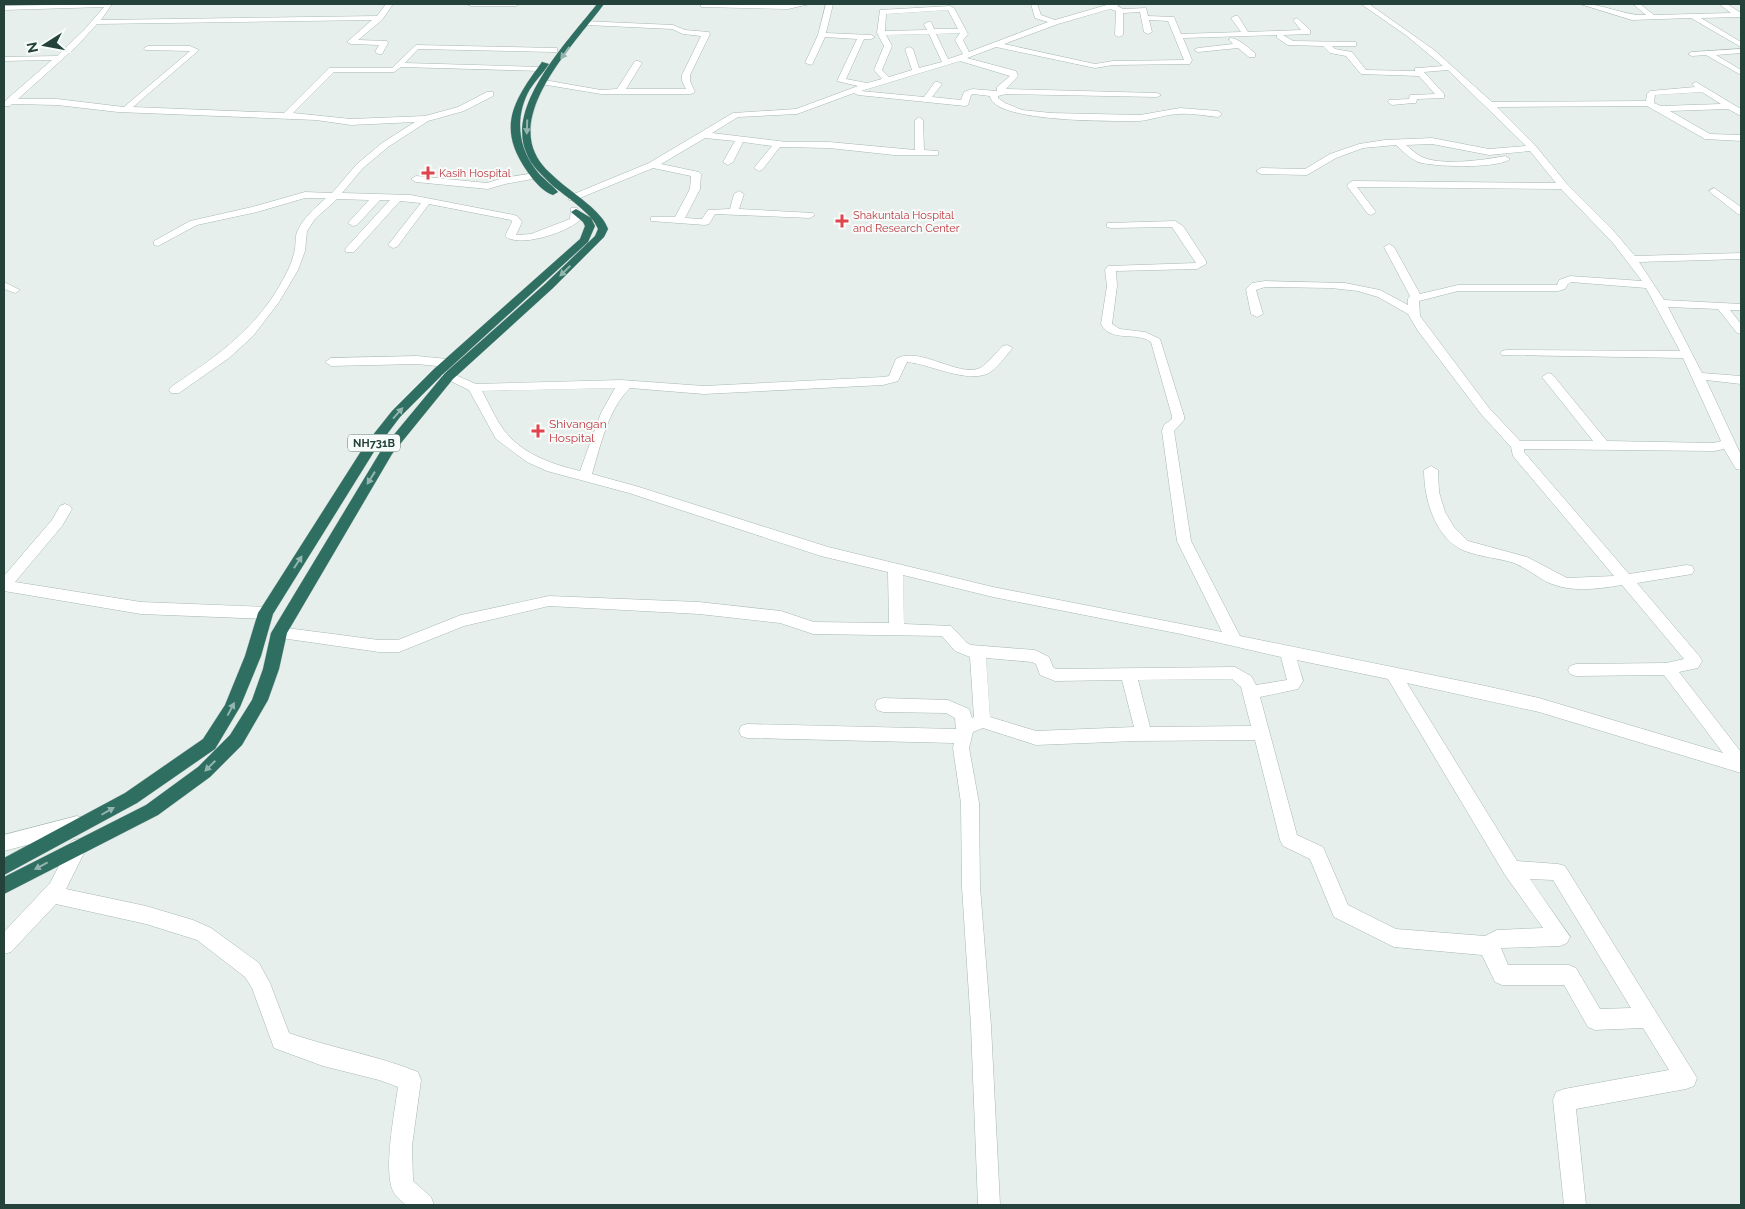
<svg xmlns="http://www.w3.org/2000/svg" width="1745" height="1209" viewBox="0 0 1745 1209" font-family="Raleway,sans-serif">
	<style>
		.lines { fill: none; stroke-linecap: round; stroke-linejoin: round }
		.street-casing { stroke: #a8b8b2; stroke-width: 1 }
		.highway-casing { stroke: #c2cac8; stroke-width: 1 }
		.street { fill: #fff; fill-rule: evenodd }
		.highway { fill: #2f6f62; fill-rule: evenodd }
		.oneway { fill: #93b5ae }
		.health-dot { fill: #e0444e; stroke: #f7fbf9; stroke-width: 2 }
		.labels { text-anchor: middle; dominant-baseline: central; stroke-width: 4; stroke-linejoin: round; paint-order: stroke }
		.far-health-label { font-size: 11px; fill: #be3a42; stroke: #f7fbf9; text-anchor: start }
		.shield { fill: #f7fbf9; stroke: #637a73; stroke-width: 1 }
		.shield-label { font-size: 11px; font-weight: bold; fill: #24423a }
		.health-label { font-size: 12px; fill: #be3a42; stroke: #f7fbf9; text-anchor: start }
	</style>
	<rect width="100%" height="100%" fill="#e6efeb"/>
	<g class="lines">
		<g class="street-casing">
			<path id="street" d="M112,4L101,20L377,16L386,4H393L382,20L358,40L387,41L388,43L382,54H379L375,52L379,45L351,44L347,42L372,20L97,24L77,46L18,99H57L124,107L190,51L145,50L144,48L148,46H190L199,50L133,107L284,113L329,68H392L416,45L557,48V52H554L418,49L405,63L541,67L545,69L541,71L401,67L394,72H334L293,113L351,119L425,116L458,107L487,92H493V96L464,111L428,121L388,147L363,168L342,193L411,195L514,215L517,216L522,222L516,235H518L531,234L570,219L571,208H577L582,218C572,231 519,249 505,236L512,222L511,220L429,204L397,247L393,248L388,245L421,203L400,201L354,252H346L345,250L346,248L390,200H380L357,225L353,226L348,223L369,200L337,199L315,219L307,231L305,251L298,270L279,302L253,336L229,358L179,393H171L169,390L171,387C220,354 261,326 288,270C291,264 294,255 295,248C296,242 295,235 298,230C304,217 315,208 326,198H305L257,212L197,225L158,246L154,245V241L190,221L252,207L305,192L332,193L357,164L382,143L415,122L351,125L316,120L118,112L57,105L12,104L10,106H4V103L7,99L52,60L4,61V57L57,56L84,30L104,7L4,10V6Z
				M467,4H520L516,6H471Z
				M703,4H810L788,9L701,7V5Z
				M826,4H833L826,33L871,35L875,37L871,39H864L846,79L867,83L882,79L874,70L884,46L877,33L880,10L950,6L954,8L968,34L963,40L969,52L1048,22L1035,18L1031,4H1037L1041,15L1055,20L1110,4H1121L1117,6L1123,9L1146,8L1148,16L1174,17L1181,34L1241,32L1231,18L1235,16H1238L1248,32L1301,30L1293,20L1297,18L1310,30V34L1283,35L1293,41L1356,42V46H1332L1335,49L1352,52L1366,70L1415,71V68H1418L1443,66L1407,36L1361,4H1369L1434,50L1492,102L1646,101L1647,94L1650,91L1695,87L1692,84L1696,82L1741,109V116L1728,109L1670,111L1710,134L1741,135V141L1705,139L1647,106L1497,107L1534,144L1567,184L1611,228L1635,256L1741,253V259L1639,262L1664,300L1741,304V310H1730L1741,324V334L1737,333L1718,309L1668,307L1702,373L1741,376V384L1706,380L1741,455V470L1736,469L1724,449L1714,451L1524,449V452L1629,574L1687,565L1692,566L1694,570L1692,574L1637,583L1700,657L1702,661L1698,668L1679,672L1741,752V773L1539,712L1407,683L1517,861L1558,864L1565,866L1697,1078L1694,1086L1686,1089L1576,1109L1586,1205H1564L1553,1100L1556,1092L1564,1089L1669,1070L1643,1028L1595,1030L1588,1027L1564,985H1502L1495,982L1482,955L1394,947L1334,917L1310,859L1283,846L1280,840L1255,740L1136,741L1036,745L983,728L973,732L969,748L979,803L980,887L991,1026L1000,1205H978L971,1026L962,887L961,803L953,748L954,743L747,738L741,736L739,731L741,726L747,724L956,729L955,718L946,713L883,712L877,710L875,705L877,700L883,698L948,700L969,709L972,718L974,717L970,657L955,651L942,636L813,634L780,623L699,614L549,606L464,626L399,652H379L274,637L271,633L274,629L279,627L379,640H398L461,615L549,596L699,602L781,611L814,622L889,623L888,572L821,556L629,493L547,471L527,462L496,439L469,390L432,372L434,369H442L476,384L621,380L704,386L883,377L889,376L896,359C918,345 959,378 980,368C989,363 996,352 1003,346L1007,345L1013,348L1011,350C1004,358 997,368 989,373C967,384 930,364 907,362L898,381L883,385L704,394L630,388C608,409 600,447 592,474L639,487L828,547L993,587L1222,632L1177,541L1162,431L1164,425L1172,419V416L1151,342C1136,331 1111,343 1101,324L1107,286L1105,270L1108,266L1196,263L1172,227L1111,228L1107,227V223L1175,221L1183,226L1206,261V264L1197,269L1116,271L1117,286L1112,324L1120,329L1145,332L1160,339L1184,416V420L1174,431L1191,541L1240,636L1481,685L1539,698L1723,753L1664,675L1576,676L1570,674L1568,670L1570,666L1576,664L1666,663L1684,659L1622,585C1597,589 1571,593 1547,582C1536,576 1526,568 1514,563C1498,558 1481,557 1465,551C1435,539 1424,499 1424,470L1431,466L1438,470L1439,492L1445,512L1454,527L1468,541L1527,557L1567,578L1614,576L1513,456L1511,447L1481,414L1418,331L1408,314L1378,297L1358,291L1331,288L1265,287L1256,290L1263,314L1257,317L1251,314L1246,289L1252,283L1265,281L1345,283L1380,290L1408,305V299L1410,296L1384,247L1389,244L1394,247L1420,294L1458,285H1557L1559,280L1570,276L1642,281L1613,243L1561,189L1357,187L1376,212L1371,215L1368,214L1347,186L1350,182L1353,181L1556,183L1530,151L1489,155L1432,144L1406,145C1411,149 1416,154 1422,157C1441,166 1485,160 1505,156L1510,159C1498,169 1433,167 1418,162C1409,158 1403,151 1396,145L1363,148L1336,158L1307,175L1261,174L1256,171L1261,168L1305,169L1330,154L1359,144L1385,140L1432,138L1489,149L1526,146L1448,70L1424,72L1444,94V98L1417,99L1416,103H1413L1392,105L1388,102L1389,100L1409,99L1410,95H1413L1435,94L1419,76L1361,74L1346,56L1330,53L1323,46L1288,45L1277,38V35L1183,38L1192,60L1190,64L1113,65L1095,68L996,47L967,58L1016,71L1018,76L1006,89L1157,93L1161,95L1157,97L1006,94L998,96V98L1005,103L1022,110L1051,113L1140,115L1180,108L1218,111L1222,114L1218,117C1206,116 1192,113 1180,114C1166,114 1152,120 1139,121C1116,121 993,123 990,96L973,94L971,95L968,105L965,106L858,95L854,93L797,114L738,117L712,133L787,142H829L915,150V120L919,117L923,120L924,150L938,151V155H894L829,148L780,147L762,170L759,171L754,168L772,146L743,142L733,162L728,165L723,162L735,141L705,138L661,164L699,172L701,174L700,189L685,218L702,219L708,210L730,209L734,194L739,191L744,194L739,209L813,213L815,215L810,218L715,214L709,224L705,225L651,221V217H675L690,189L691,176L653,168L575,200H569V196L649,163L733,113L796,109L858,86L837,81L857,39L825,37L812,65L805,63L818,35ZM1110,9L1116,11L1115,35L1119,37L1123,35V13L1140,12L1144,32L1148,34L1152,32L1149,20L1168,21L1184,60L1113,61L1095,64L1004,44L1058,24ZM948,10L958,29H934L931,22H928L924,24L927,30L885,31L886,14ZM960,33L955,40L963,54L948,59L936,34ZM929,34L942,62L919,68L913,49L909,47L905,49L912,70L889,77L882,70L892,46L886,35ZM960,61L1010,76L997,87V91L972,89L964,92L961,100L932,97L942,84L938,82H935L924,97L861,91ZM1702,92L1721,104L1661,106L1654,103L1655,95ZM1571,282L1646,288L1680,351L1506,350L1502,351L1500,353L1502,355L1683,358L1721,441L1714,443L1607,441L1552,374L1548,373L1542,377L1593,441H1520L1489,408L1420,316L1419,301L1458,291H1558L1565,289L1568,284ZM615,388L601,413L580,471C555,465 525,455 508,435C497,423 490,405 482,391ZM903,575L993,597L1181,634L1281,657L1287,680L1256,685L1251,676L1235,667L1056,669L1053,667L1049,657L1035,650L971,645L967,643L951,626L904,624ZM986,658L1032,662L1036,664L1040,675L1055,681L1122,680L1134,727L1036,731L990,717ZM1297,660L1388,679L1505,875L1543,928L1497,930L1485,936L1396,929L1348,905L1323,847L1297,835L1260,697L1298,689L1303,681ZM1232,679L1241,687L1251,726L1150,727L1138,680ZM1530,879L1553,880L1631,1008L1600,1009L1576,968L1569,965H1508L1501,948L1560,946L1567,943L1570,937Z
				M1580,4C1603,3 1623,16 1646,15L1633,4H1640L1654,15L1731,13L1719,4H1727L1741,13V17L1701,18L1741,42V47L1691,18L1632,20Z
				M583,21L673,25L685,30L709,32L710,34L690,75V81L695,92L691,94H601L541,84V80H544L601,90L617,89L635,61H638L642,63L626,89H686L682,81V75L701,36L683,34L672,29L586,25H583Z
				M1230,38C1239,38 1248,48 1255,53V57H1249L1238,48L1198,52L1194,50L1198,48L1233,44L1229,40Z
				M1741,49V53L1716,55L1741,70V75L1706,55L1692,56L1688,54L1692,52Z
				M535,173L540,176L538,178L505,184L488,189L416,182L411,179L416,176L487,183L503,178Z
				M1714,188L1741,207V215L1738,214L1711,193L1709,191Z
				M4,282L20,290L15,293L4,289Z
				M417,356L447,359L453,363L447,367L417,364L331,366L325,362L331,358Z
				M65,504L70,506L72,509L62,526L15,582L141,602L266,607L271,609L274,613L271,617L266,619L141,614L4,591V576L52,520L60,506Z
				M77,816L83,818L86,824L83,830L4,851V835Z
				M78,839L84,841L87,847L66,889L146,906L193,920L211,928L259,963L270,983L289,1033C331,1048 376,1055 418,1072L421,1080L412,1146L413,1181L431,1197L434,1205H406C402,1201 396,1197 393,1191C383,1171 395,1110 398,1087L379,1080L323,1066L274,1048L252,988L245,977L197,940L146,924L56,904L11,952L4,954V932L50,883L72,841Z"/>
		</g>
		<g class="highway-casing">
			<path id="highway" d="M597,4H604C577,41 513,105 535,153C540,165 550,173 560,182C575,195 602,211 608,229L604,237L553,288L453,379L392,454L287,633L279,669L268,700L242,745L210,777L158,815L4,894V877L146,805L198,767L230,735L252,700L263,669L271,633L382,449L445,373L545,284L595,236L598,229C593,214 565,196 552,185C542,175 531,166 526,152C506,104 570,39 597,4Z
				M542,62L549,64C543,73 536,80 530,89C515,115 517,146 536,170C542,178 551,184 558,192L553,195C543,192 533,180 527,171C496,127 514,100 542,62Z
				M576,209L591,218L595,226L588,242L442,375L400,417L375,450L273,614L261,656L240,707L215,749L137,803L4,875V858L125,793L203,739L225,705L245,656L258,613L365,445L392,411L434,369L580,239L585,226L583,222L571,212Z"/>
		</g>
		<use href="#street" class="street"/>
		<use href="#highway" class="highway"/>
	</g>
	<defs><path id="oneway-solid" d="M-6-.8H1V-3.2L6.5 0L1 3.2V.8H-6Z" transform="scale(1.25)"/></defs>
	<g class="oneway">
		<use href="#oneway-solid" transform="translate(565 53) rotate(126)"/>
		<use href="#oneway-solid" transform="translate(527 127) rotate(92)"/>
		<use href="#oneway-solid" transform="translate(565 271) rotate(136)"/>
		<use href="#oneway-solid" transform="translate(398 413) rotate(-48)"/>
		<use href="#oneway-solid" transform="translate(371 478) rotate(122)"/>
		<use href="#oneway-solid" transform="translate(298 562) rotate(-57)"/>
		<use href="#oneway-solid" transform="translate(231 709) rotate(-62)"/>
		<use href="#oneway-solid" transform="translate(210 766) rotate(135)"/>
		<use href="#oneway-solid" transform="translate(108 811) rotate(-30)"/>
		<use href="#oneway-solid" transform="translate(41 866) rotate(152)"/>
	</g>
	<g class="health-dot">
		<path d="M425.5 165.5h5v5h5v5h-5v5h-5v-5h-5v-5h5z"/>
		<path d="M839.5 213.5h5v5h5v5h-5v5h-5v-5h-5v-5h5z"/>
		<path d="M535.5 423.5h5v5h5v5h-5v5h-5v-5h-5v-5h5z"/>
	</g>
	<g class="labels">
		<g class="far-health-label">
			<text x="439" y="173">Kasih Hospital</text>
			<text x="853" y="215">Shakuntala Hospital<tspan x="853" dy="13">and Research Center</tspan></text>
		</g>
		<rect class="shield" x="348" y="434.5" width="52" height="17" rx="4"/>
		<g class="shield-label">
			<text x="374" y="443">NH731B</text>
		</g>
		<g class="health-label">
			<text x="549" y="424">Shivangan<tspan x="549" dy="14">Hospital</tspan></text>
		</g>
	</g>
	<rect width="1745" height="1209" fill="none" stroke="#24423a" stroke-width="10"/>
	<g transform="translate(45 45) rotate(259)" stroke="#f7fbf9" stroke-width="4" paint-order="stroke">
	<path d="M0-4L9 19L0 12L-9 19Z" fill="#24423a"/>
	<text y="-8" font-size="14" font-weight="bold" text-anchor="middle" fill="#24423a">N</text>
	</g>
</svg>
